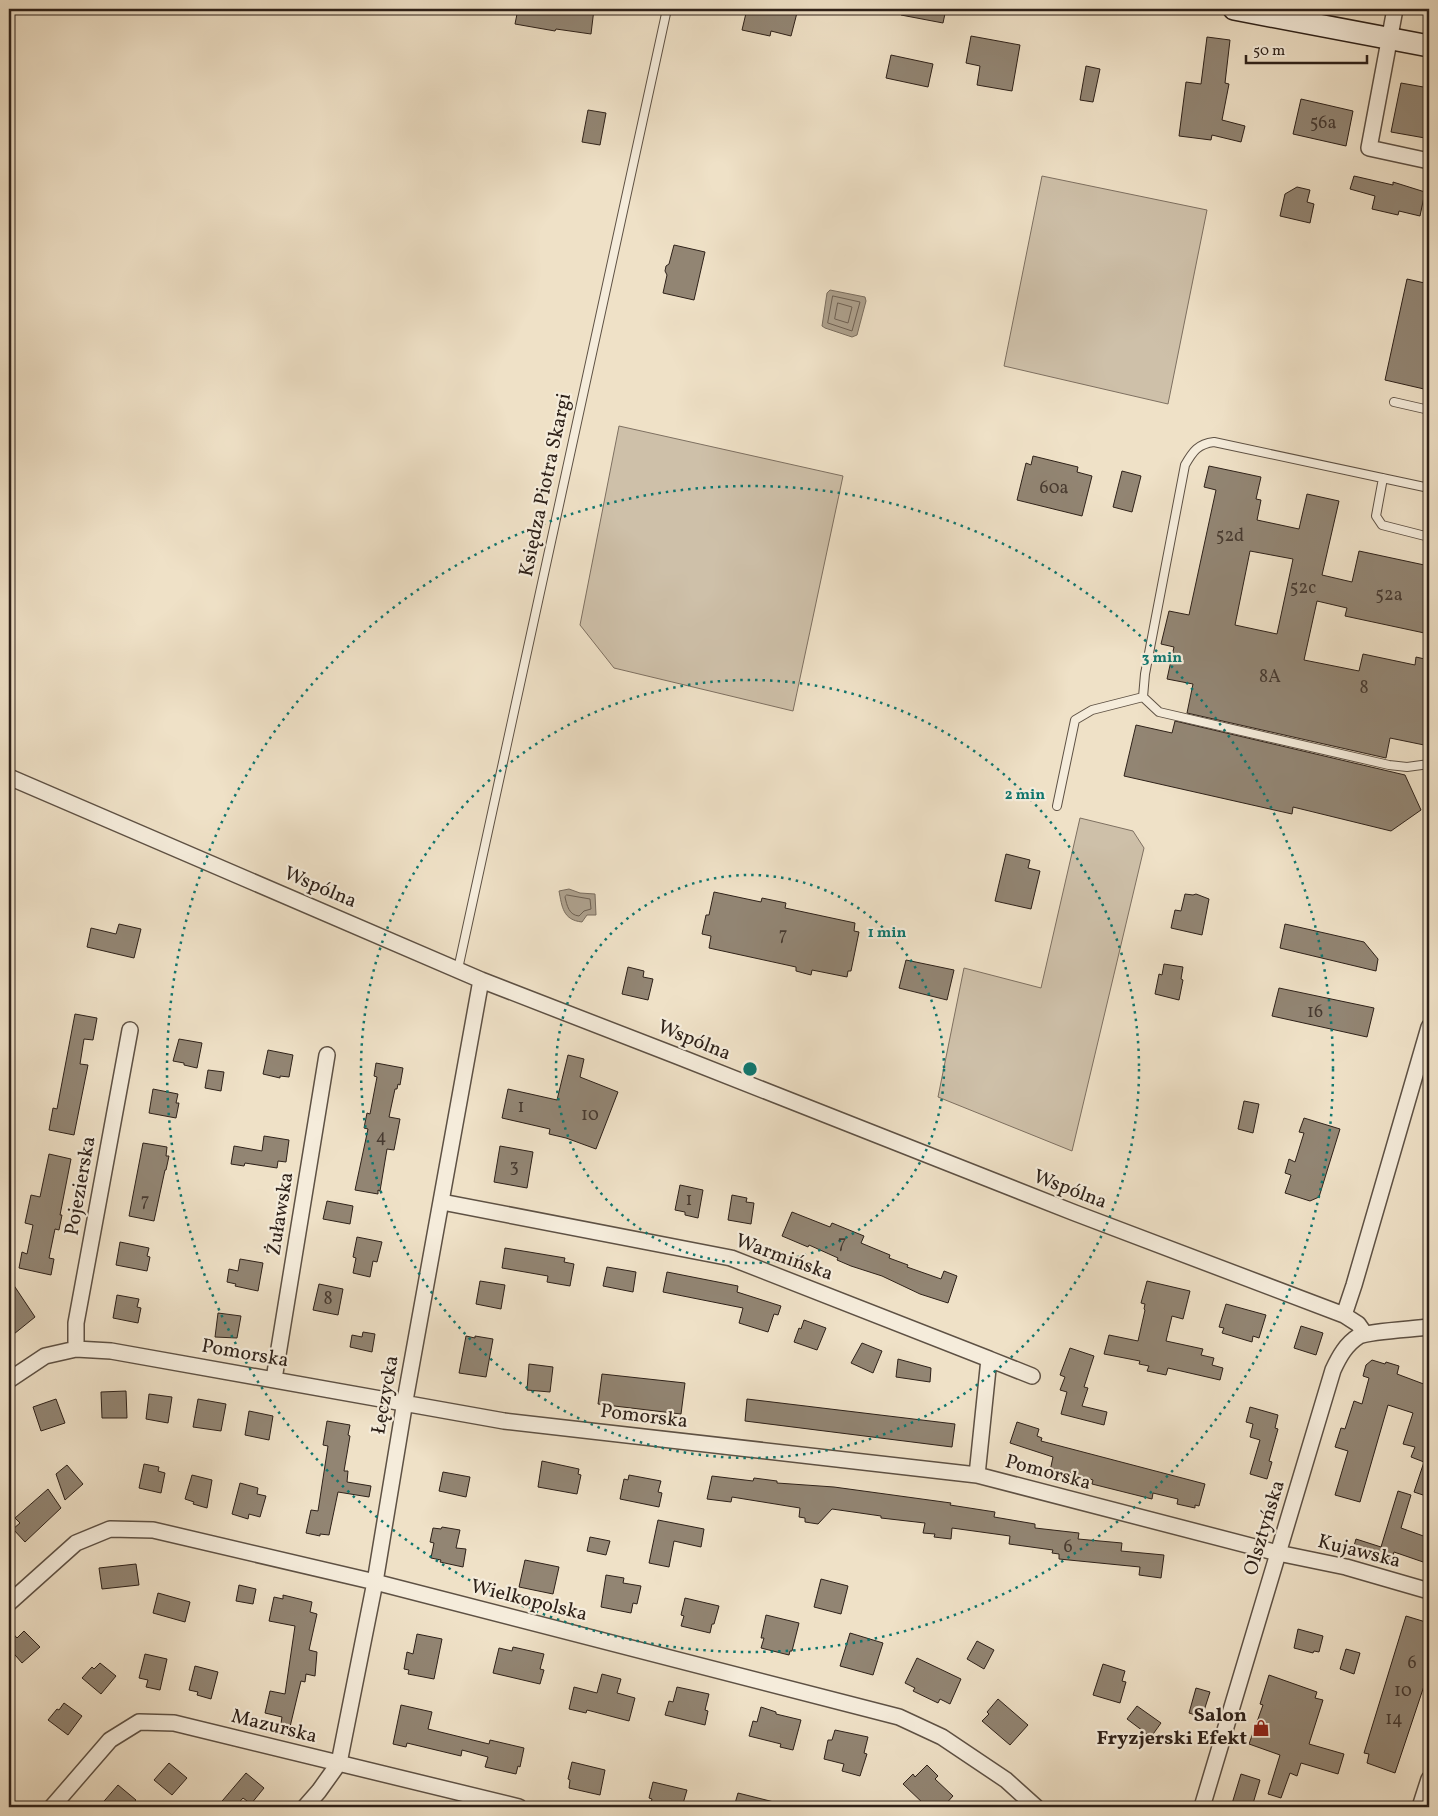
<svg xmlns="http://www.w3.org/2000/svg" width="1438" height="1816" viewBox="0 0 1438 1816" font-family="Vollkorn,serif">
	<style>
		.green { fill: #cec0a9; stroke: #7e7061 }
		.water { fill: #ada08c; stroke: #7a6d5e }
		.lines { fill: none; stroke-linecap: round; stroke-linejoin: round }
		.shore { stroke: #6e6052; stroke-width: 1 }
		.building { fill: #928573; stroke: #2e2119; fill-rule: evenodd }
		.lane-casing { stroke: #5e5144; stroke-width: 10 }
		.street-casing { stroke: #5e5144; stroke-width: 18 }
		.secondary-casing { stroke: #2e2119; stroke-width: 24 }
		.lane { stroke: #f5ecdb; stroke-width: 8 }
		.street { stroke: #f5ecdb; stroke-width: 15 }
		.secondary { stroke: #f5ecdb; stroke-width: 21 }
		.ring { fill: none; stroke: #0f766e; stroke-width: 2.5; stroke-dasharray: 2.5 5 }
		.labels { text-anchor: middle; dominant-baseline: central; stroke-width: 4.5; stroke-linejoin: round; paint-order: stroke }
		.number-label { font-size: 18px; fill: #473a30 }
		.street-label { font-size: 20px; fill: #2e2119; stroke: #f5ecdb }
		.poi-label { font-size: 20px; font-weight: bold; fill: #2e2119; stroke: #f5ecdb; text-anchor: end }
		.centre { fill: #0f766e; stroke: #f5ecdb; stroke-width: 2.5 }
		.ring-label { font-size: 15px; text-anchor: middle; font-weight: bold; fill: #0f766e; stroke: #f5ecdb; stroke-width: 4.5; stroke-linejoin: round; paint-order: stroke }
	</style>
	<rect width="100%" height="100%" fill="#efe1c7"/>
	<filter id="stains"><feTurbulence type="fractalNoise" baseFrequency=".004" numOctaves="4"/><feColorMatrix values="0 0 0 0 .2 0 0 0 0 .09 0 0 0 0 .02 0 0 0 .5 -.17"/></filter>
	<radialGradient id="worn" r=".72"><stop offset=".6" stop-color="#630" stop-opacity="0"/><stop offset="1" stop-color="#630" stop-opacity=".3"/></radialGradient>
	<path class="green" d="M1042,176L1207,210L1168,404L1004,366Z
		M619,426L843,476L793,711L614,668L580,625Z
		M1080,818L1133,831L1144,848L1072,1151L938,1097L964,968L1041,988Z"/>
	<path class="water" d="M830,290L865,297L866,301L857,335L852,337L825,328L822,326L827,293Z
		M569,889L580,893L595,894L596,915H587L582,922C563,920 562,907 559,891Z"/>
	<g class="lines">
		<path class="shore" d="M833,296L860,302L852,331L828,323Z
			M838,303L852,307L848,323L835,319Z
			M567,895L590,899L591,909L584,911L579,916C569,915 567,906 565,897Z"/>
	</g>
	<path class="building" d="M518,9H594L591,34L556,29L555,31L515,24Z
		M747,9H798L791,36L771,31L770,36L742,30Z
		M902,9H946L943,23L901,15Z
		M971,36L1020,45L1012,91L977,85L980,66L966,63Z
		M1207,37L1230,40L1225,83L1229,84L1222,120L1245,126L1241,142L1212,135L1211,140L1179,136L1186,82L1201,84Z
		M891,55L933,64L928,87L886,78Z
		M1086,66L1100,69L1093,102L1080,100Z
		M1401,83L1429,88V116L1425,138L1391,132Z
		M1301,99L1353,111L1346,146L1293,134Z
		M588,110L606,113L600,145L582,142Z
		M1354,176L1393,185V182L1425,192L1420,216L1399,211L1398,215L1372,209L1375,196L1350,189Z
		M1297,187L1310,190L1307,202L1314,204L1310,223L1280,216L1285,194Z
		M674,245L705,252L694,300L663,293L667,275L665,271L666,266L669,264Z
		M1407,279L1429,284V366L1424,389L1385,380Z
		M1033,456L1078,467L1077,472L1092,476L1082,516L1017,500L1026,463L1031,465Z
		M1209,466L1261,477L1256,499L1261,500L1257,520L1299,529L1307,494L1339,501L1322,575L1352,582L1359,551L1429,566V634L1345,616L1347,608L1317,601L1304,660L1359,671L1363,654L1415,665L1416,657L1429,660V746L1390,738L1386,758L1187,713L1193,684L1167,679L1174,647L1161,644L1169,611L1189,615L1216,490L1204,487ZM1250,551L1293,559L1277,634L1235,625Z
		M1122,471L1141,476L1132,512L1113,507Z
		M1175,721L1405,775L1421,810L1391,831L1293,807L1292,814L1124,776L1136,725L1172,733Z
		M1006,854L1030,860L1028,868L1040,871L1031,909L995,901Z
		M714,892L761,902L762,898L786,903L785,908L855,923L854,931L859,932L851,971H848L847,977L812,970L811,975L796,971V967L709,948L711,936L702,934L706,915H709Z
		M1185,894L1193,895L1196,894L1209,899L1202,935L1171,928L1175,910L1181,911Z
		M119,924L141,929L134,958L87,947L91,928L116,934Z
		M1285,924L1364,942L1378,959L1376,971L1280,948Z
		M906,960L954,970L947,1000L899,988Z
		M1164,964L1183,967L1181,979L1183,980L1179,1000L1155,994L1159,974L1162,975Z
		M628,967L644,971L643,977L653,979L648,1000L622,994Z
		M1279,988L1374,1008L1367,1037L1272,1016Z
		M75,1014L97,1018L93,1040L84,1039L80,1064L88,1065L74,1135L49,1130L53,1108L57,1109Z
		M179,1039L202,1043L197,1068L184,1065V1063L173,1061Z
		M268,1050L293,1055L289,1077L280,1076V1078L263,1074Z
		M568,1055L584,1059L580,1077L618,1092L596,1149L566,1138L549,1134L550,1129L502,1118L508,1089L557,1100Z
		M376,1063L403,1068L400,1085L398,1084L397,1089H395L389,1117L400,1119L394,1150L387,1149L380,1191L378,1190V1194L355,1190L368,1129L364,1128L367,1113L370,1114L377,1077L374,1076Z
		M208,1070L224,1072L221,1091L205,1088Z
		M153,1089L178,1094L176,1103H179L176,1118L149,1113Z
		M1244,1101L1259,1104L1253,1133L1238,1129Z
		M1304,1118L1340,1129L1319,1197L1310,1201L1285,1193L1291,1175L1285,1173L1289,1159L1295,1162L1304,1133L1299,1132Z
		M264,1136L289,1140L286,1162L278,1161L277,1168L245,1163L244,1166L231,1164L234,1146L262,1151Z
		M143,1143L167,1147L166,1156H169L166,1170H165L154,1221L129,1216Z
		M500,1146L533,1152L527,1188L494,1182Z
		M49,1154L71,1159L60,1215H62L59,1230L55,1229L49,1258L54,1259L51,1275L19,1268L22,1252L27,1254L33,1225L25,1223L31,1195L40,1197Z
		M680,1185L703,1190L698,1218L685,1215V1212L675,1210Z
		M732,1195L747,1198L746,1202L754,1203L751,1224L728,1220Z
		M327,1201L353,1206L350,1224L323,1219Z
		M792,1212L830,1227L832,1223L864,1236L861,1243L890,1255L889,1258L908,1265L907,1267L941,1279L944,1271L957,1276L948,1303L920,1294L882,1276L851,1266L837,1260L838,1258L809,1245L808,1247L782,1236Z
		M357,1237L382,1242L377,1262L373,1261L370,1277L353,1273L356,1258L353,1257Z
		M120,1242L149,1248L147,1256L150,1257L147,1271L116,1265Z
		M505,1248L565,1258L564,1262L574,1264L570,1286L547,1282L548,1276L502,1268Z
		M240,1259L263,1263L258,1291L235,1286L236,1284L227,1282L229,1269L238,1271Z
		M607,1267L636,1272L633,1292L603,1286Z
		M667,1272L738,1286L737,1292L781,1306L778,1315L774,1314L768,1332L739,1323L743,1308L663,1292Z
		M9,1278L35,1317L9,1338Z
		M480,1281L505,1285L501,1309L476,1304Z
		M1147,1281L1190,1291L1183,1319L1172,1316L1166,1341L1203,1349L1201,1355L1214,1358L1212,1365L1223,1368L1220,1380L1168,1368L1166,1375L1147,1371L1149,1366L1139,1364L1140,1361L1104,1354L1109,1335L1138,1341L1145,1310L1144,1309L1145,1304L1141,1303Z
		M319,1284L343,1289L338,1315L313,1310Z
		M117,1295L139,1299L137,1307L141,1308L138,1323L113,1318Z
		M1226,1304L1266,1315L1259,1338L1253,1336L1252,1342L1222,1333L1224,1328L1219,1327Z
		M218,1313L241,1316L237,1338L215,1337Z
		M804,1320L826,1328L817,1350L794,1342L799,1328L801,1329Z
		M1301,1326L1323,1333L1316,1355L1294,1348Z
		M363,1332L375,1334L372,1352L350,1347L352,1335L362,1337Z
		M466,1336L475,1338V1336L493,1339L486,1377L459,1373Z
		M862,1343L882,1351L873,1373L851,1363Z
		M1070,1348L1094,1356L1084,1387L1088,1388L1082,1406L1107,1412L1104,1425L1061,1414L1067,1392L1060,1390L1065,1377L1060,1375Z
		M898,1359L931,1368L930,1382L896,1377Z
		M1372,1360L1385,1364L1386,1362L1399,1366L1397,1374L1429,1386V1497L1414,1492L1424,1462L1411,1457L1415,1447L1403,1444L1413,1413L1388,1405L1360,1502L1335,1495L1348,1451L1335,1447L1341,1428L1345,1429L1354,1401L1362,1404L1369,1378L1363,1376L1366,1365Z
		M529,1364L553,1367L550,1392L527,1390Z
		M602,1374L685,1383L681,1414L598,1404Z
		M126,1391L127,1418H102L101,1392Z
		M149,1394L172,1397L168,1423L146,1419Z
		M56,1399L65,1423L41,1431L33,1407Z
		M198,1399L226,1404L221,1431L193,1427Z
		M747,1399L955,1424L952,1447L745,1421Z
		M1250,1407L1278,1415L1275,1428L1278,1429L1269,1461L1272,1462L1267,1479L1250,1474L1260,1440L1250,1437L1253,1424L1246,1422Z
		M249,1411L273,1416L269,1440L245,1435Z
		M327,1421L350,1425L348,1435L350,1436L344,1471H348L347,1482L371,1486L369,1497L338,1492L329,1535L320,1534V1536L306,1533L311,1510L318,1511L328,1446L323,1445Z
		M1017,1422L1039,1429L1037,1436L1042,1438L1041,1441L1205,1484L1199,1506L1195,1505V1508L1177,1504L1178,1499L1153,1493L1152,1499L1092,1484L1093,1480L1068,1472L1067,1476L1050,1471L1053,1457L1010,1443Z
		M542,1461L579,1469L578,1474L581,1475L577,1494L538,1487Z
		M144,1464L159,1467L158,1471L165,1473L161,1493L139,1488Z
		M67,1465L83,1484L65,1500L56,1474Z
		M443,1472L470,1477L466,1497L439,1491Z
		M192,1475L212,1480L207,1508L193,1504L194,1502L185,1499Z
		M629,1475L661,1481L658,1492L662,1493L659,1507L620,1499L624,1479L628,1480Z
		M712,1476L753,1481L754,1478L777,1481V1483L834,1487L951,1503L950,1505L995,1512L994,1517L1035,1524V1528L1079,1533L1078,1539L1122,1543L1121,1551L1164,1555L1161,1578L1139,1575L1140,1567L1059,1559V1554L1052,1553L1053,1550L1009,1544L1010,1536L952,1528L951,1539L934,1537L935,1534L923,1533L925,1523L881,1518V1516L832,1509L818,1524L805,1522V1518L799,1517L800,1508L732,1497L731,1502L707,1499Z
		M240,1483L258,1488L257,1494L266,1496L260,1517L249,1514L248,1519L232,1514Z
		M48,1489L61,1508L25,1542L13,1529L20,1523L15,1518Z
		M1398,1491L1411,1495L1401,1528L1429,1538V1564L1394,1552L1390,1565L1352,1553L1356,1539L1381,1547Z
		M658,1520L704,1529L701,1547L674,1541L669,1567L649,1563Z
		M442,1527L460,1530L456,1548L466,1549L463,1567L440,1562L441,1560L431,1558L434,1543L430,1542L433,1528L441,1529Z
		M590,1537L610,1541L606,1555L587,1551Z
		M525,1560L559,1567L553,1594L519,1587Z
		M136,1564L139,1585L102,1589L99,1568Z
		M606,1575L624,1578L623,1583L641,1586L637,1604L633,1603L631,1613L601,1607Z
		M821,1579L848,1586L841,1614L814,1607Z
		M239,1585L256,1589L253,1604L236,1601Z
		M158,1593L190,1602L185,1622L153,1613Z
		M283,1595L312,1602L310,1612L317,1614L309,1650L317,1652L315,1676L306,1674L305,1682L301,1681L289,1731L280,1730L282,1717L265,1713L270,1691L285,1694L295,1626L269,1621L274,1597L283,1599Z
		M685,1598L719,1606L714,1624H712L710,1633L681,1626L684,1616L681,1615Z
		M766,1615L799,1623L792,1651H790L789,1655L761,1648L764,1638H761Z
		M1406,1616L1429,1623V1671L1395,1773L1367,1763L1369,1754L1364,1753Z
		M9,1629L17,1638L24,1631L40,1647L22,1663L9,1648Z
		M1298,1629L1323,1636L1319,1652L1314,1651L1313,1653L1294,1648Z
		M850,1633L883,1643L873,1675L840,1666Z
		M417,1634L442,1639L434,1679L408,1674L409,1670L404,1669L407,1652L413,1654Z
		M977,1641L994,1650L984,1669L967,1659Z
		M513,1647L544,1654L540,1669L544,1670L540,1684L493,1673L499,1648L512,1651Z
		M1346,1649L1360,1653L1354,1674L1340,1669Z
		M145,1654L167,1659L160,1690L146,1687L148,1680L139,1678Z
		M917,1658L961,1679L950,1704L940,1699L938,1703L913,1691L915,1688L905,1683Z
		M100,1663L116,1676L101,1694L82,1678L92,1667L94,1669Z
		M1103,1664L1125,1671L1122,1681L1126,1682L1120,1703L1093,1695Z
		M195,1666L218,1672L211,1699L197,1695L198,1692L189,1690Z
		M602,1674L621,1679L617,1693L635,1698L629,1721L587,1710L586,1713L569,1709L574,1687L597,1693Z
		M1269,1675L1317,1692L1315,1698L1323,1700L1309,1744L1344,1754L1338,1774L1301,1763L1297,1776L1290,1773L1281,1798L1268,1794L1280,1755L1249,1744L1263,1705L1260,1704Z
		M677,1687L709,1694L705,1710L708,1711L705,1725L665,1715L669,1701L673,1702Z
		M1196,1688L1210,1692L1202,1717L1189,1713Z
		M998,1699L1028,1725L1010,1745L982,1721L989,1714L987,1712Z
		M64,1703L82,1716L68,1735L48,1720L57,1709L59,1710Z
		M401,1705L432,1712L428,1729L489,1744L490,1740L524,1748L520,1767L518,1766L516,1774L485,1767L488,1757L462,1750L461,1756L407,1743L406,1747L393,1744Z
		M1137,1706L1161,1723L1151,1737L1127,1719Z
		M761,1707L776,1712V1714L801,1720L793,1750L780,1747L781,1744L749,1736L753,1721L757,1722Z
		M835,1730L868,1737L864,1753L867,1754L860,1776L842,1771L844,1764L824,1759L828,1740H832Z
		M572,1762L605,1770L600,1795L569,1788L570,1780L568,1779Z
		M169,1763L187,1778L172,1795L154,1780Z
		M927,1765L938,1776L935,1779L953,1796L943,1807H927L903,1784L913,1774L915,1777Z
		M246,1773L264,1788L251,1804L243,1798L235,1807H217Z
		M1241,1774L1260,1780L1252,1807H1231Z
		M653,1782L687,1790L682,1807H650L652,1799L649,1798Z
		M118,1785L136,1800L130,1807H99Z
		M738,1793L774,1802V1807H734Z"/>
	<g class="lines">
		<g class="lane-casing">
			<path id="lane" d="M1394,402L1429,410
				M1383,478L1376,516L1382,525L1429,537
				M1429,488L1214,442C1198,444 1193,451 1185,465L1145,674L1143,697L1159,712L1389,765L1407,767L1429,764
				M1057,806L1075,720L1092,710L1143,697
				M458,969L667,9"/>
		</g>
		<g class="street-casing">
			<path id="street" d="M1395,9L1369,148L1429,161
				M9,777L481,980L677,1056L1075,1213L1344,1315L1358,1324L1365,1334
				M442,1202L731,1258L989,1359L977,1475
				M1344,1315L1354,1285L1429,1027
				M76,1349V1323L130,1030
				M989,1359L1032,1376
				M274,1379L327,1055
				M9,1380L45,1356L76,1349L111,1351L504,1421L977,1475L1278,1553L1346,1567L1429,1591
				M9,1603L76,1543L110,1529L153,1530L375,1582L899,1717L942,1737L1006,1780L1036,1807
				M52,1807L110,1740L139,1722L174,1723L519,1807
				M305,1807L319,1791L339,1763L375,1582L406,1395L481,980
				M1202,1807L1333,1370C1339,1357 1346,1344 1359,1336C1370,1331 1415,1329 1429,1327
				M1420,1807L1429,1779"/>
		</g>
		<g class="secondary-casing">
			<path id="secondary" d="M1234,9L1429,46"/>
		</g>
		<use href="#lane" class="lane"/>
		<use href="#street" class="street"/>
		<use href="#secondary" class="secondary"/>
	</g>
	<g class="ring">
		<circle cx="750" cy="1069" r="194"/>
		<circle cx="750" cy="1069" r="389"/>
		<circle cx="750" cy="1069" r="583"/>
	</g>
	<defs>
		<g id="shop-bare" transform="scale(1.35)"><path d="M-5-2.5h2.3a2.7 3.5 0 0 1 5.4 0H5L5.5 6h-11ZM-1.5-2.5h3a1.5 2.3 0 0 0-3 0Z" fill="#8f2418" stroke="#f5ecdb" stroke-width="2.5" paint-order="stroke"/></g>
	</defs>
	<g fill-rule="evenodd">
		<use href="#shop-bare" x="1261" y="1728"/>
	</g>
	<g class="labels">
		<g class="number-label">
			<text x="1323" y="123">56a</text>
			<text x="1054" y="488">60a</text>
			<text x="1230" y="536">52d</text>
			<text x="1303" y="588">52c</text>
			<text x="1389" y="595">52a</text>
			<text x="1270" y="677">8A</text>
			<text x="1364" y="688">8</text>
			<text x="783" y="935">7</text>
			<text x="1315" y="1012">16</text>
			<text x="521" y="1107">1</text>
			<text x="590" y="1115">10</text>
			<text x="381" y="1137">4</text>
			<text x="514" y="1167">3</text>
			<text x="689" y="1200">1</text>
			<text x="145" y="1201">7</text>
			<text x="842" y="1243">7</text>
			<text x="328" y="1299">8</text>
			<text x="1068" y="1547">6</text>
			<text x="1412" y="1663">6</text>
			<text x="1403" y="1691">10</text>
			<text x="1394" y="1719">14</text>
		</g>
		<g class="street-label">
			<text transform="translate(546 485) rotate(-78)">Księdza Piotra Skargi</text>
			<text transform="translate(320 888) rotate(23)">Wspólna</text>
			<text transform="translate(694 1041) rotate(22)">Wspólna</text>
			<text transform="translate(81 1186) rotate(-80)">Pojezierska</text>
			<text transform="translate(1070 1190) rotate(21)">Wspólna</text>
			<text transform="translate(281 1214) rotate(-81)">Żuławska</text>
			<text transform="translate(784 1258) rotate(20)">Warmińska</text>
			<text transform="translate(245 1354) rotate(10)">Pomorska</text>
			<text transform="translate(386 1395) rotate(-80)">Łęczycka</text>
			<text transform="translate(644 1417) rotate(7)">Pomorska</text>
			<text transform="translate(1048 1473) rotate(15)">Pomorska</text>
			<text transform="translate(1265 1528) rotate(-73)">Olsztyńska</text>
			<text transform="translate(1359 1552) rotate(14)">Kujawska</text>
			<text transform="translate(529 1601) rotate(14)">Wielkopolska</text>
			<text transform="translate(274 1727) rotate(14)">Mazurska</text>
		</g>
		<g class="poi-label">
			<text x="1247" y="1716">Salon<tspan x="1247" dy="23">Fryzjerski Efekt</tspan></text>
		</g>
	</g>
	<circle cx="750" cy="1069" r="8" class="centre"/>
	<g class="ring-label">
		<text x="1162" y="662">3 min</text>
		<text x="1025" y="799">2 min</text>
		<text x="887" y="937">1 min</text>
	</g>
	<rect width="1438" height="1816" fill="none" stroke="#efe1c7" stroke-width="30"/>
	<rect x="10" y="10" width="1418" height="1796" fill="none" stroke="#2e2119" stroke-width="2.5"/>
	<rect x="15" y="15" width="1408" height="1786" fill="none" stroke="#2e2119"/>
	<path d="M1246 55v8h121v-8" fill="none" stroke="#2e2119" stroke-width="2.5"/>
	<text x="1253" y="55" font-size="15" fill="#2e2119" stroke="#f5ecdb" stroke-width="4" paint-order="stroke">50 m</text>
	<rect width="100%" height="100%" filter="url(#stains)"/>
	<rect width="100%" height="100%" fill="url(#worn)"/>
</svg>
